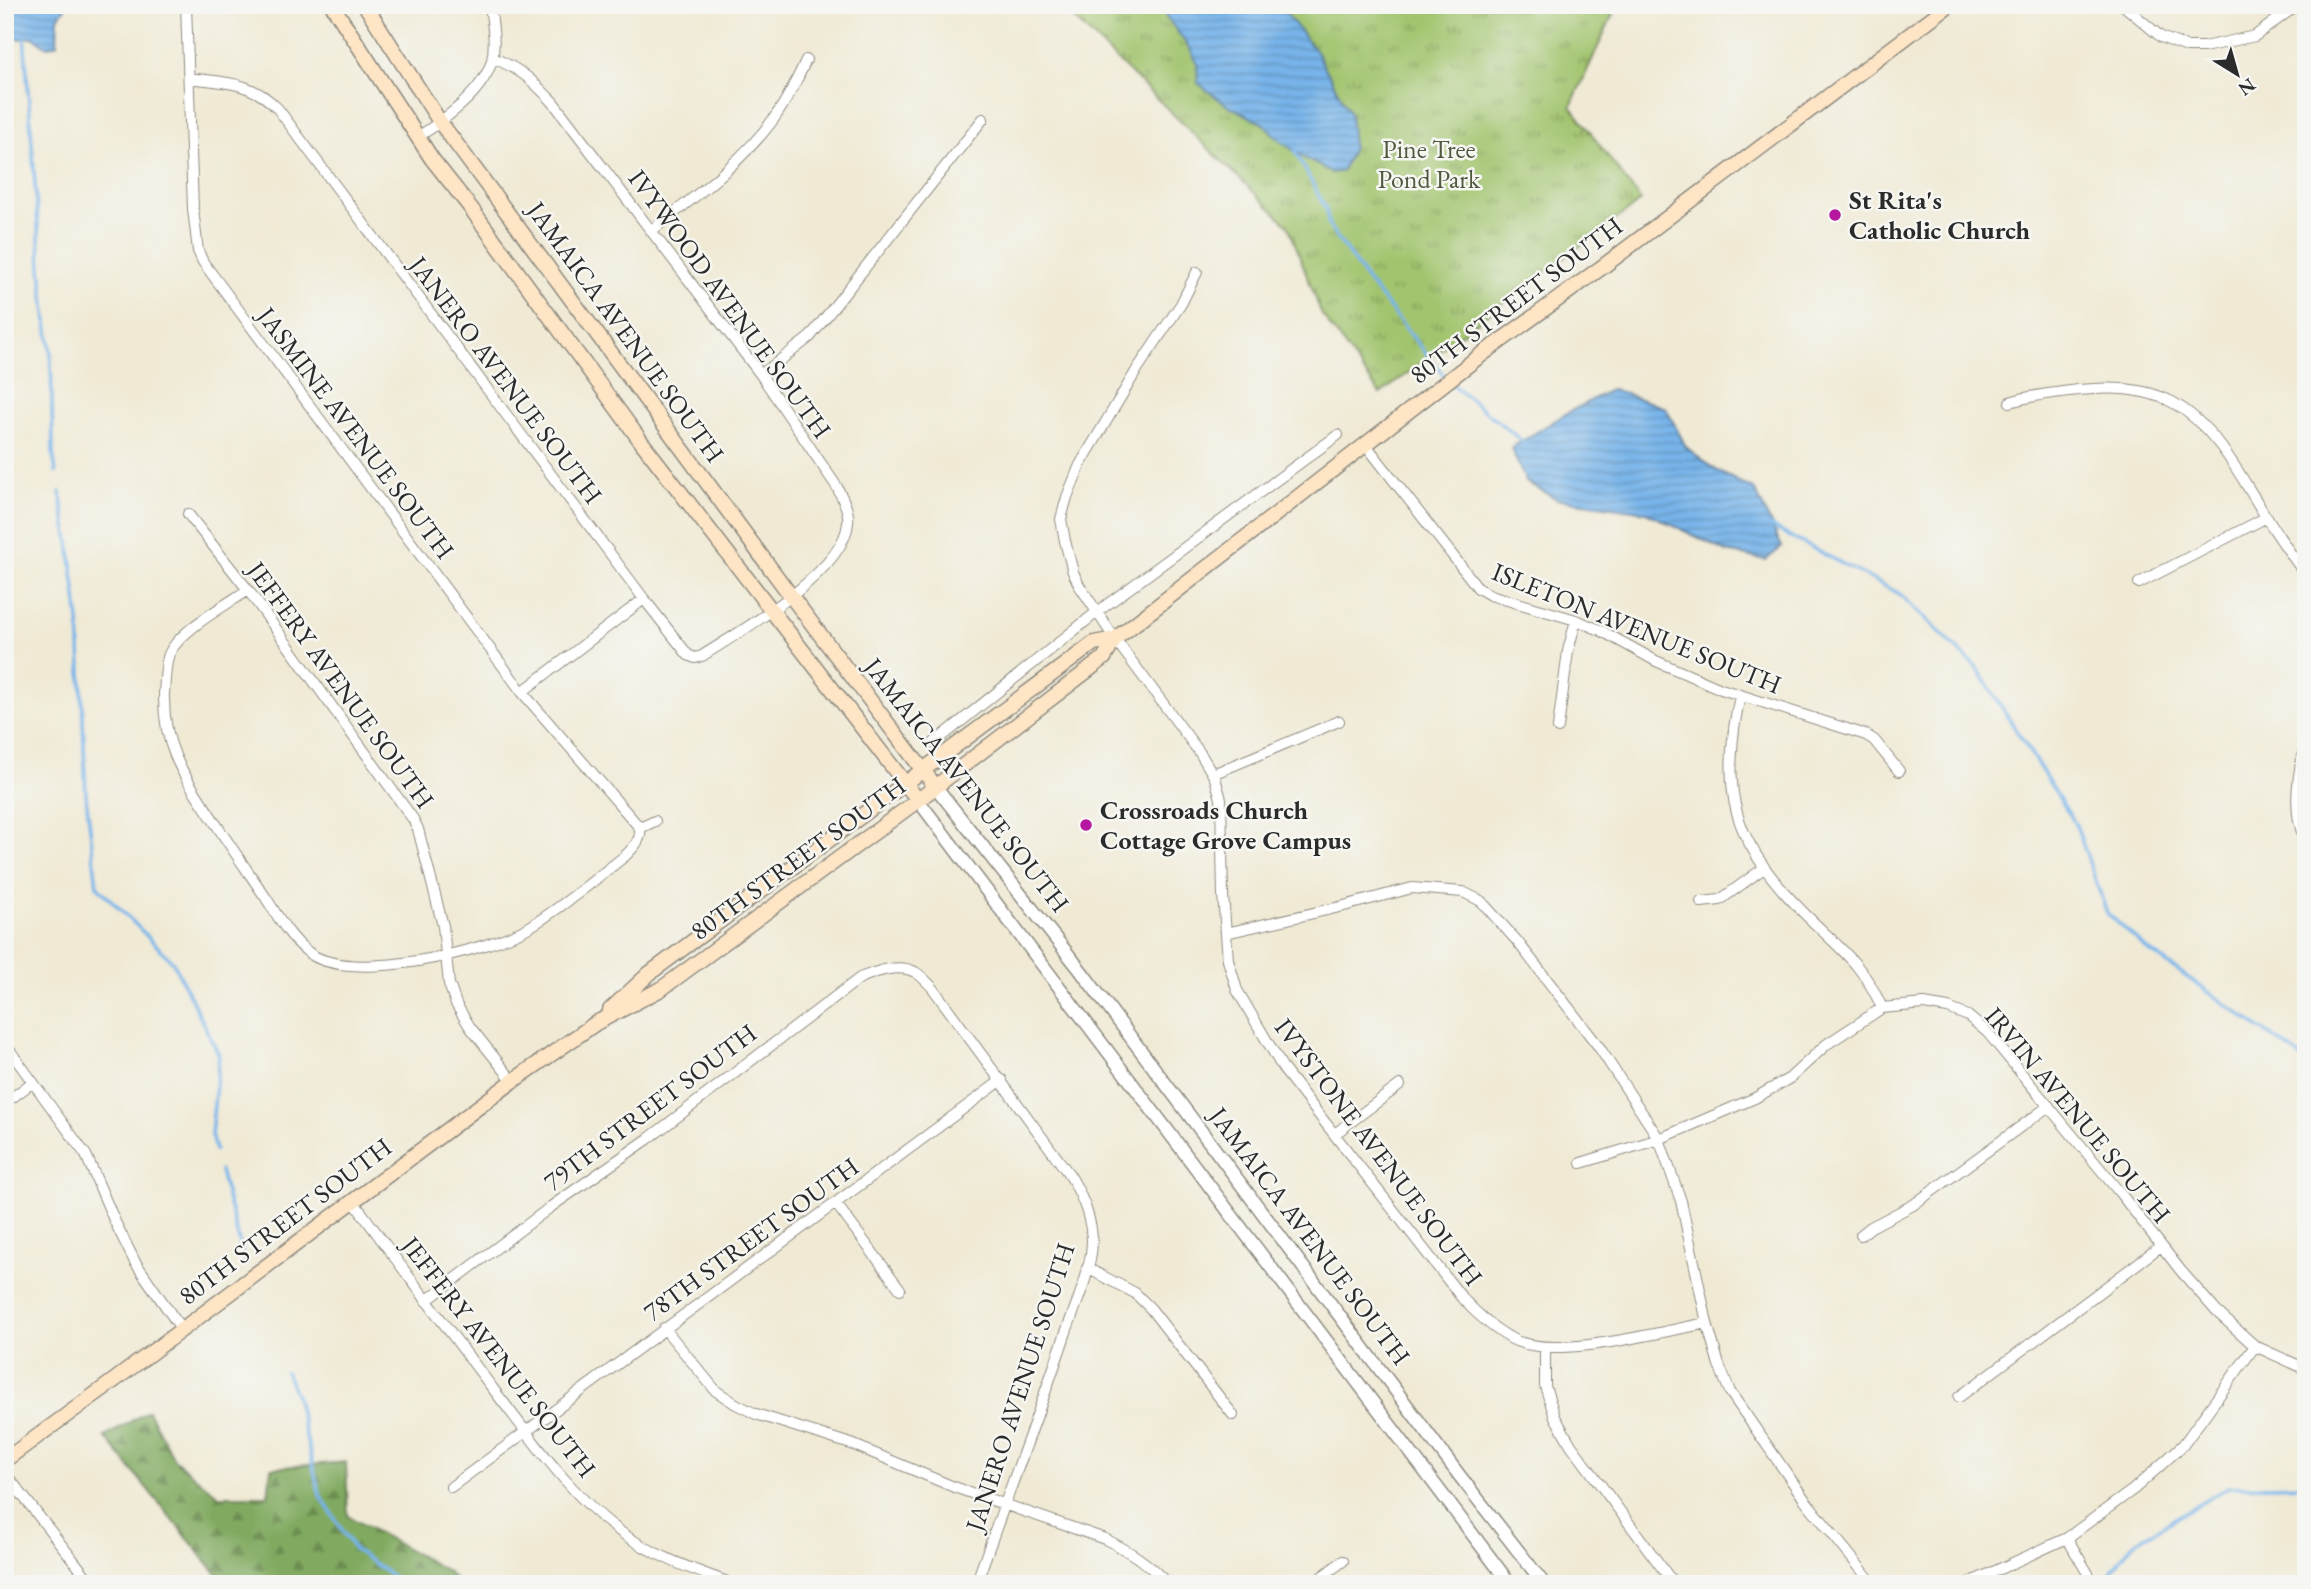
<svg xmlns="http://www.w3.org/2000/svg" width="2311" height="1589" viewBox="0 0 2311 1589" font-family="'EB Garamond',serif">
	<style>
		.forest { fill: url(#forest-firs); stroke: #566a46; stroke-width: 2 }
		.park { fill: url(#park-tufts); stroke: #66784c; stroke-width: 2 }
		.water { fill: url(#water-rules); stroke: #51708a; stroke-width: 2 }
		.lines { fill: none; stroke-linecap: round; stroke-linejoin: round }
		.stream { stroke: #77b4ea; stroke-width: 3.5 }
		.minor-casing { stroke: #8e8a80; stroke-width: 12 }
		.tertiary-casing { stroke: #8e8a80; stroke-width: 15 }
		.secondary-casing { stroke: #8e8a80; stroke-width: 17 }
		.minor { stroke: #fff; stroke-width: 10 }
		.tertiary { stroke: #fff; stroke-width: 12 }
		.secondary { stroke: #fde5c5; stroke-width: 14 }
		.poi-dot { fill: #b5179e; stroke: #f6f6f2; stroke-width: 2.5 }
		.labels { text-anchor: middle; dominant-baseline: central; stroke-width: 5; stroke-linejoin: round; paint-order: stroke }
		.park-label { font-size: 26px; fill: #4f593f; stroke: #f6f6f2 }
		.poi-label { font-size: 26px; font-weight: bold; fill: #2b2b2b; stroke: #f6f6f2; text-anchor: start }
		.street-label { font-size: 26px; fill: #2b2b2b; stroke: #f6f6f2 }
	</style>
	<defs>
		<pattern id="forest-firs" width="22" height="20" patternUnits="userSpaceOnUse" patternTransform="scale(1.75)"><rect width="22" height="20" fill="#81aa61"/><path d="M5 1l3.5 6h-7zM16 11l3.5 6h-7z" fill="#6a8b50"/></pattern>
		<pattern id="park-tufts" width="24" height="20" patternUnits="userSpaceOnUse" patternTransform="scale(1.75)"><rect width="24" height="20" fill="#a2c46e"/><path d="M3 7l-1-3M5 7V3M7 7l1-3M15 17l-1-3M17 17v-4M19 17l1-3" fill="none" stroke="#849f5b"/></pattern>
		<pattern id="water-rules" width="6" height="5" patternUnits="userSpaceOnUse" patternTransform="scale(1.75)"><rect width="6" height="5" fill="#77b4ea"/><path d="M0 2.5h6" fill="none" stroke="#6293be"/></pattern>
	</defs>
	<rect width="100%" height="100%" fill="#f6f6f2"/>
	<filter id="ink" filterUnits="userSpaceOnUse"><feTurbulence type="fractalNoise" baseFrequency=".0143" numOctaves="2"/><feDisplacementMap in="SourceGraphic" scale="14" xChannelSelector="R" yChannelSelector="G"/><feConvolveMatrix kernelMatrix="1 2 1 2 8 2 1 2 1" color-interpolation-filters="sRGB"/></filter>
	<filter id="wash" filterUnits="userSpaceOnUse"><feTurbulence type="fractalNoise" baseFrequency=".00686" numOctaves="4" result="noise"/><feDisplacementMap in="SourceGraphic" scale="28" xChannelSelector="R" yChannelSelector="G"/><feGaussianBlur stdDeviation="1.57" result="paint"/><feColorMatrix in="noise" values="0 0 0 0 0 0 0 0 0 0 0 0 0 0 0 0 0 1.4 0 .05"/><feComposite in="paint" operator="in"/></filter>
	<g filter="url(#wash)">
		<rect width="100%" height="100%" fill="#f0ead5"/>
		<path class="forest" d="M148,1411L174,1459L219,1496H268L271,1468L346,1462L348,1516L447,1571L459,1584H355L352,1581L351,1584H225L105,1437Z"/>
		<path class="park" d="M1052,5H1617L1571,106L1641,201L1380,394L1322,315L1288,225L1063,8Z"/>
		<path class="water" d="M6,5H67L58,18L57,44L47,47L33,37L10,40C4,33 3,18 7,9Z
			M1158,5H1280L1317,53L1350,113L1353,148L1342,171L1332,173L1306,159L1279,140L1264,124L1225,104L1198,83L1197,63L1190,49Z
			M1612,389L1666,408L1686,447L1715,470L1755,490L1782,547L1766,560L1727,552L1646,512L1557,499L1526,482L1511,448L1567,413Z"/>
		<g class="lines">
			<path class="stream" d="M24,34L42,280L51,355L53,453L56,472
				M1295,151L1326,209L1329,226L1366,279L1445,377
				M1450,383L1526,444
				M60,492L69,542L79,620L86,796L97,886L173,962L219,1055L211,1134L215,1150
				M1770,526L1900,594L1977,668L2076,825L2107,913L2147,949L2297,1054L2306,1062
				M220,1171L245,1263
				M286,1372L296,1396L320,1495L354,1549L403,1584
				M2102,1584L2132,1544L2228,1487L2306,1485"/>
		</g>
	</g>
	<g filter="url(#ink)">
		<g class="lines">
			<g class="minor-casing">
				<path id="minor" d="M186,5L193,209L198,251L203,262L522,692L640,828
					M2123,5L2161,37L2187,47H2204L2255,36L2297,5
					M189,78C225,83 252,81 278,109L644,599L688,655L695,658L702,656C741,631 844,572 848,523C850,511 842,498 837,487L761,375L553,102C532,80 521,69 493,58
					M418,137C444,120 484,92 492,60C496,43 492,22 490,5
					M651,231C693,198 743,162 775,117C788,99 797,80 806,60
					M1197,272L1181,304L1138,368L1080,465L1067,497L1061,519L1065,541L1073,572L1079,585L1115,639L1200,753L1215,778L1221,799L1223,895L1228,960L1237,990L1284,1070L1462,1298C1477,1314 1492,1328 1512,1339C1554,1361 1658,1332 1707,1323
					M761,375L810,337L983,119
					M2010,402C2032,395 2054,393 2078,390C2110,387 2143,387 2172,402C2216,426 2241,477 2266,517C2279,537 2292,556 2306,575
					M1366,445L1478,588L1490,595L1576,620L1600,630L1656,661L1721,689L1866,735L1874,740L1899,771
					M188,514L248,590L413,819L418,829L443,926L449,984L456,1004L470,1027L513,1081
					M2139,583L2267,517
					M248,590C226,605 176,632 168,657C165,669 165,682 164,694C163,751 186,778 216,824C232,849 249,873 266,898C278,917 290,938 308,952C348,985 490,951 531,926C564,906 594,880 625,856C633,848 642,840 640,828
					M522,692L644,599
					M1740,696C1732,731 1727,777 1737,813C1747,849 1775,884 1801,910C1835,945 1862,961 1882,1008
					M1558,728L1568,651L1576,620
					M2306,742C2298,772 2291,813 2306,842
					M934,743L1097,612L1338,435
					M1213,774L1339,721
					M640,828L655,821
					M1701,902L1720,900L1764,868
					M1226,933L1344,906L1412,888L1463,892L1481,901L1517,941L1599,1047L1659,1139L1681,1201L1707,1323L1719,1365L1730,1392L1805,1500L1873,1584
					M5,1044L86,1155L115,1222L135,1262L182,1330
					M5,1103L33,1082
					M1336,1133L1400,1085
					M1581,1163L1659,1139L1755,1098L1790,1078L1827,1044L1882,1008L1924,1004L1948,1008L1968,1016L1988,1033L2120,1193L2181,1271L2217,1312L2255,1346L2306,1369
					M353,1201C401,1266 448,1330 497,1394C535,1443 571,1496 622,1533C656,1557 694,1570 733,1584
					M836,1204L900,1289
					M1861,1235L1871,1227L1913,1205L2049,1106
					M1087,1268L1135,1293L1151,1309L1233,1415
					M426,1301L552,1206L648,1139L860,978C875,972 899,963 915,972C921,975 927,982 932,987L1071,1177C1082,1196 1092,1219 1092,1242C1091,1274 1074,1308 1064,1338C1036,1421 1005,1502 976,1584
					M664,1328L716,1391L736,1404L756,1414L854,1445L954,1487L1105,1539C1129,1551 1149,1563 1167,1584
					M1545,1348V1386L1555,1417L1571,1445L1674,1584
					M1959,1397L2161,1246
					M5,1473L92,1584
					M451,1487L1002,1080
					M2067,1538L2094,1584
					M1312,1584L1343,1561
					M1967,1584L2067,1538L2134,1489L2183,1445L2255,1346"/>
			</g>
			<g class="tertiary-casing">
				<path id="tertiary" d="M935,786L1078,967L1459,1475L1544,1584
					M918,800L1510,1584"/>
			</g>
			<g class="secondary-casing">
				<path id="secondary" d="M332,5L432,159L470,207L640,440L918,800
					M365,5L440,122L791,596L935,786
					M610,1010L650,973L1094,643L1115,639
					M5,1460L112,1382L513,1081L596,1023L661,989L913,804L1104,658L1115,639L1477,358L1605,265L1949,5"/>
			</g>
			<use href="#minor" class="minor"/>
			<use href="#tertiary" class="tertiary"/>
			<use href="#secondary" class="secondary"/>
		</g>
	</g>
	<g class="poi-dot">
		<circle cx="1835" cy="215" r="7"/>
		<circle cx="1086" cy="825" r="7"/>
	</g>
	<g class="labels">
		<g class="park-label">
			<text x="1429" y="149">Pine Tree<tspan x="1429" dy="30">Pond Park</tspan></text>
		</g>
		<g class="poi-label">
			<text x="1849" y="200">St Rita's<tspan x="1849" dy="30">Catholic Church</tspan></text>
			<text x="1100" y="810">Crossroads Church<tspan x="1100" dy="30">Cottage Grove Campus</tspan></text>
		</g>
		<g class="street-label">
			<text transform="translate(1516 300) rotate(-37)">80TH STREET SOUTH</text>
			<text transform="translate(730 304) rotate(54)">IVYWOOD AVENUE SOUTH</text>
			<text transform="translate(626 332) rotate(54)">JAMAICA AVENUE SOUTH</text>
			<text transform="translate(506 380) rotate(53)">JANERO AVENUE SOUTH</text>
			<text transform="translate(356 433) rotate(53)">JASMINE AVENUE SOUTH</text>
			<text transform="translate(1637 628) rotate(22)">ISLETON AVENUE SOUTH</text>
			<text transform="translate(341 685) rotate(54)">JEFFERY AVENUE SOUTH</text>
			<text transform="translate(967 785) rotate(52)">JAMAICA AVENUE SOUTH</text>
			<text transform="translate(798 858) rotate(-36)">80TH STREET SOUTH</text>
			<text transform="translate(650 1107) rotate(-37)">79TH STREET SOUTH</text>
			<text transform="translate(2078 1115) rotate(50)">IRVIN AVENUE SOUTH</text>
			<text transform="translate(1379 1152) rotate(53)">IVYSTONE AVENUE SOUTH</text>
			<text transform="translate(285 1221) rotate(-37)">80TH STREET SOUTH</text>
			<text transform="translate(1310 1236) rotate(53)">JAMAICA AVENUE SOUTH</text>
			<text transform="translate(751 1239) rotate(-36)">78TH STREET SOUTH</text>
			<text transform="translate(499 1357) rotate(52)">JEFFERY AVENUE SOUTH</text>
			<text transform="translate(1020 1387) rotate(-72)">JANERO AVENUE SOUTH</text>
		</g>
	</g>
	<rect width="2311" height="1589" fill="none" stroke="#f6f6f2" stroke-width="28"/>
	<g transform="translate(2237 74) rotate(143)" stroke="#f6f6f2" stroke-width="5" paint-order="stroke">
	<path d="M0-5L12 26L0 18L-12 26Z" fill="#2b2b2b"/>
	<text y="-10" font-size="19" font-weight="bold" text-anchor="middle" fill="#2b2b2b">N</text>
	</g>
</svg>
